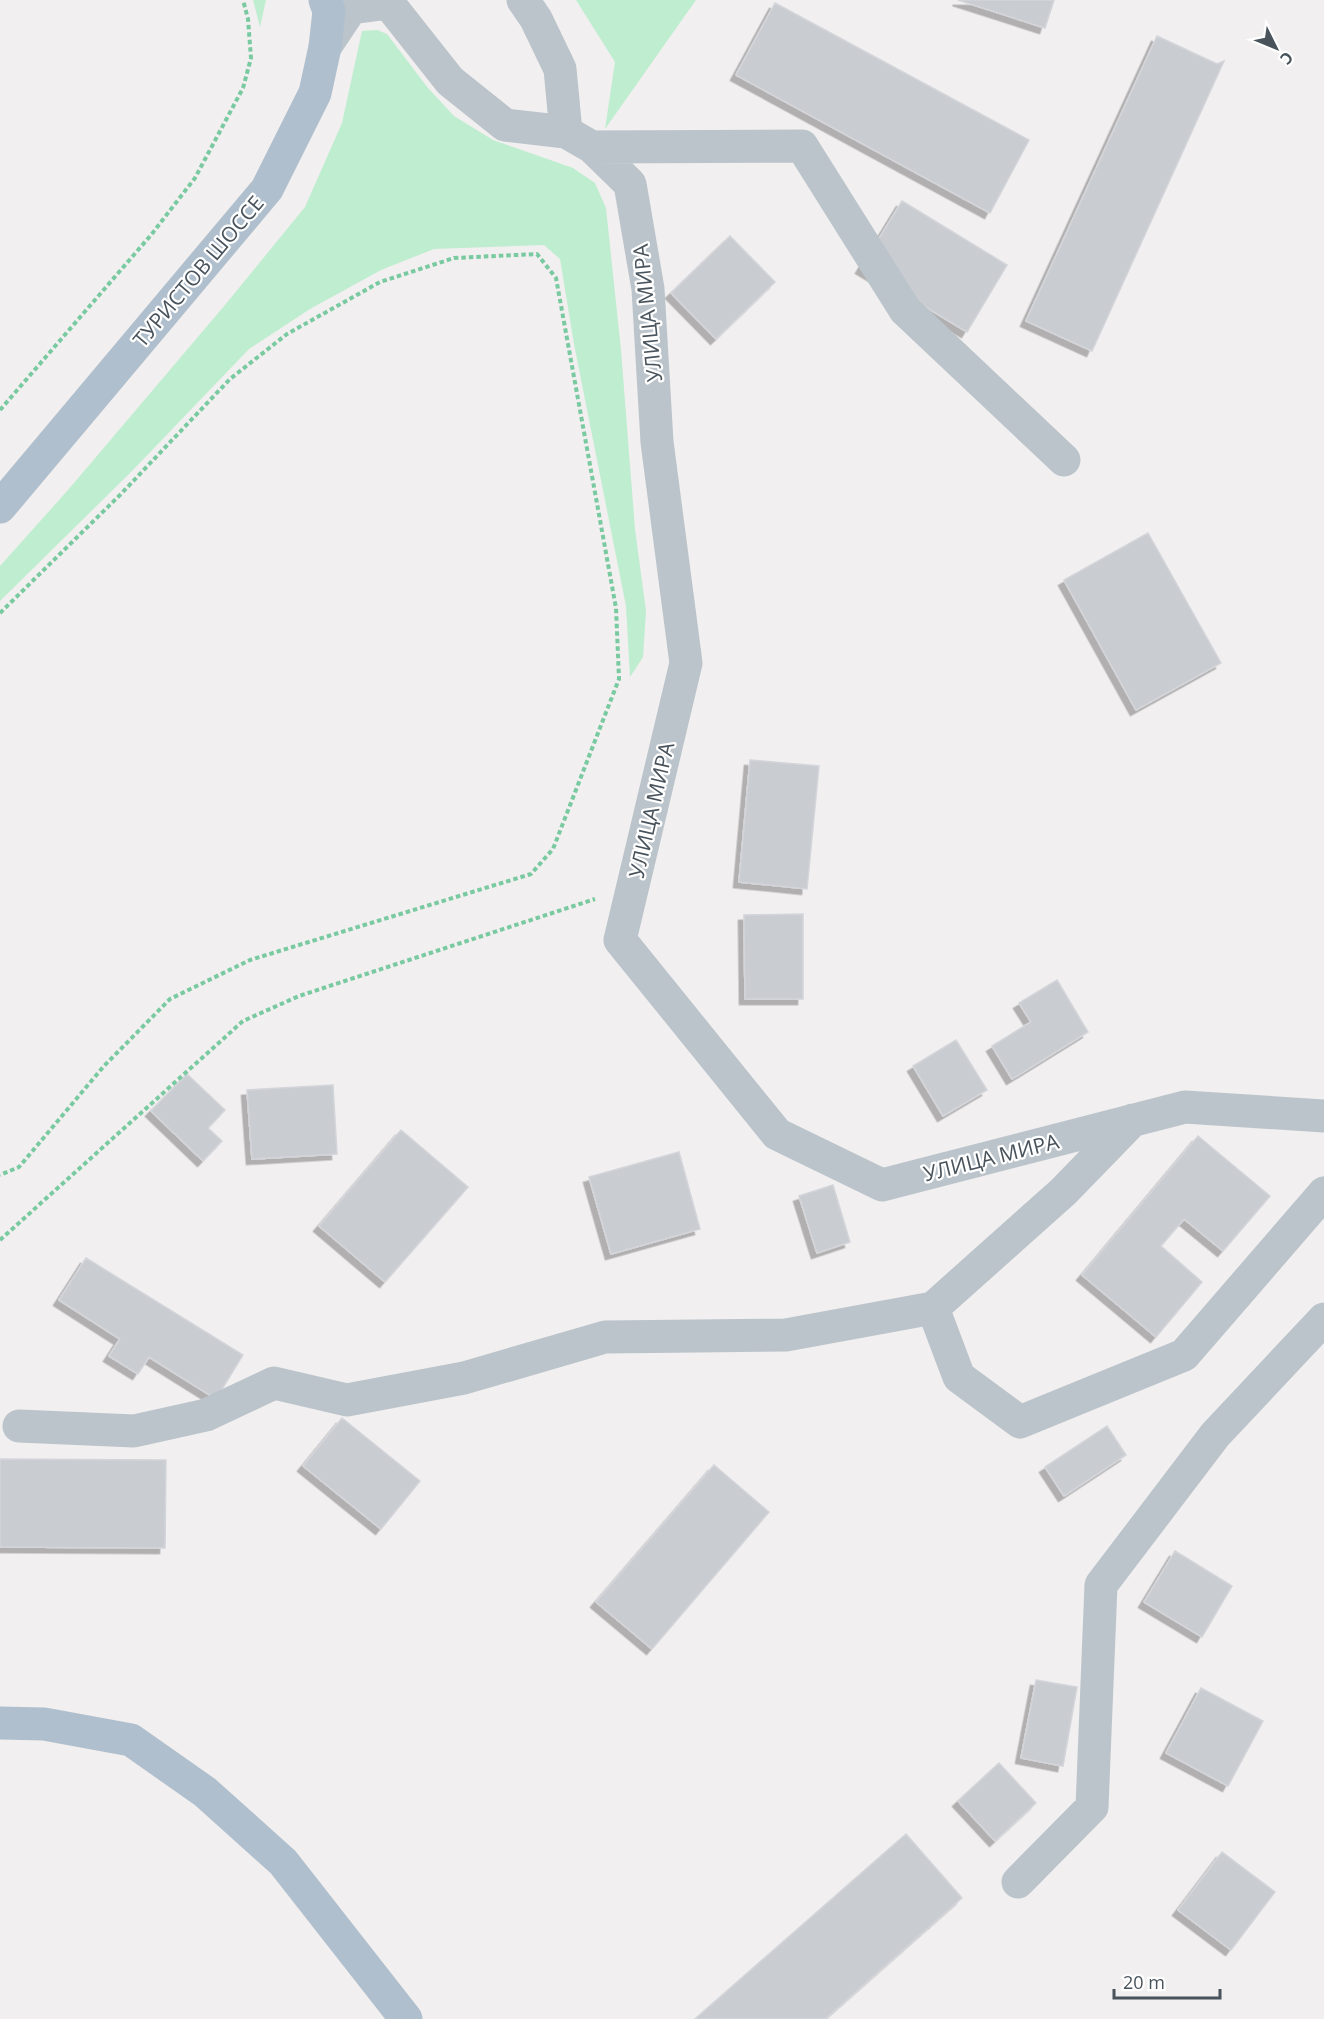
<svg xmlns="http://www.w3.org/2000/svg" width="1324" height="2019" viewBox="0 0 1324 2019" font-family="'Open Sans',sans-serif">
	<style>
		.green { fill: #bfedd0 }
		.building { fill: #c9ccd1; stroke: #d3d5da; stroke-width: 1.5; filter: url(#shadow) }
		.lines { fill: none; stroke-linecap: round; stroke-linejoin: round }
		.path { stroke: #79caa0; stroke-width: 4; stroke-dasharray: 4.5 3; stroke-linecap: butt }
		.minor { stroke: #bbc4cb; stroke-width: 33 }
		.major { stroke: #b0bfcd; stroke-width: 33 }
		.labels { text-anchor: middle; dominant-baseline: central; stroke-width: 4.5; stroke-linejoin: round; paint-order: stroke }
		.street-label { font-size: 21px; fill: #48535c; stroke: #fff }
	</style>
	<defs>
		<filter id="shadow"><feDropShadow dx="-5.5" dy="5.5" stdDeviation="0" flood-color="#0004"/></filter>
	</defs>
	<rect width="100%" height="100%" fill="#f1efef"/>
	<path class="green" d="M253,0H266L260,27Z
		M576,0H696L605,129L615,62Z
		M377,30L387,34L428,88L454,116L493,140L573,168L595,183L606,208L621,350L635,529L646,611L643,657L630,677L626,606L574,344L560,259L544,245L434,249L381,270L310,309L249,349L132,471L0,601V566L68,490L225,305L305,207L342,123L362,31Z"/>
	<path class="building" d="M958,0H1054L1045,28Z
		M775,3L1029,140L990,213L736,75Z
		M1157,36L1217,64L1224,61L1092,351L1026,321Z
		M902,201L1007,265L967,332L861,268Z
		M730,236L775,282L716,339L671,293Z
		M1148,533L1221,663L1136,710L1064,580Z
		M750,760L819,766L807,889L739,882Z
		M803,914V999H745L744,915Z
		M1057,980L1088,1032L1012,1079L992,1046L1031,1022L1019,1003Z
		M956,1040L987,1090L943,1116L913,1066Z
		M187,1074L225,1110L208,1128L222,1141L203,1161L151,1111Z
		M333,1085L337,1154L252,1159L247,1090Z
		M401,1130L468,1187L385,1282L319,1226Z
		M1198,1136L1270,1196L1223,1251L1184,1219L1161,1246L1202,1282L1156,1337L1082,1275Z
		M679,1152L700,1229L611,1254L589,1177Z
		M833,1185L850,1242L817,1253L799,1196Z
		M86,1258L243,1355L216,1399L149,1357L138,1374L109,1356L120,1339L59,1300Z
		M342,1418L420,1481L381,1529L303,1466Z
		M1107,1426L1126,1455L1064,1496L1045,1467Z
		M0,1459L166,1460L165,1548L0,1547Z
		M714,1465L769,1512L652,1649L596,1602Z
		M1175,1551L1232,1586L1202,1637L1144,1602Z
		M1036,1680L1077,1687L1063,1766L1021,1758Z
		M1201,1688L1263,1721L1228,1786L1166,1753Z
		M999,1763L1036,1803L995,1841L958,1801Z
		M906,1834L962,1898L825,2019H695Z
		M1222,1852L1275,1892L1231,1950L1178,1910Z"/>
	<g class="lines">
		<path class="path" d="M0,410L151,235L195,178L243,88L251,58L248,19L243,0
			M0,613L120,495L230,379L287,334L380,282L454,258L537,254L556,278L616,608L619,679L553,849L531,874L250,960L170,999L104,1066L19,1167L0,1175
			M0,1240L243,1021L299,996L595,899"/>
		<path class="minor" d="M386,0L450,81L505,125L566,132L592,147L630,184L648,289L657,442L686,663L620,940L777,1134L882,1185L1185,1107L1324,1116
			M523,0L536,19L560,69L566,132
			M325,47L351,8L389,3
			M592,147L802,146L905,310L1064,460
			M933,1308L959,1377L1020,1422L1184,1355L1324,1193
			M19,1426L134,1431L206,1415L274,1383L347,1400L464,1378L605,1337L786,1335L933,1308L1063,1192L1133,1120
			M1018,1882L1092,1807L1101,1585L1215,1435L1324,1319"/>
		<path class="major" d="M0,507L267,189L315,93L325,47L329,11L325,0
			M0,1723L44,1724L131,1740L205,1792L283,1862L406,2019"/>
	</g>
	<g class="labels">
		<g class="street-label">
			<text transform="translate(198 271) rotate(-50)">ТУРИСТОВ ШОССЕ</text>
			<text transform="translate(647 313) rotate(-96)">УЛИЦА МИРА</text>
			<text transform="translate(651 810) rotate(-77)">УЛИЦА МИРА</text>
			<text transform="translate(991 1157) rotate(-14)">УЛИЦА МИРА</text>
		</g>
	</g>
	<g transform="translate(1276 48) rotate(133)" stroke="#ffffff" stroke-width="4.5" paint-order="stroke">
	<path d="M0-4.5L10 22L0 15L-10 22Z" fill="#48535c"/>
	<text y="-9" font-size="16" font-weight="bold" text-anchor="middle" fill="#48535c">С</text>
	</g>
	<path d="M1114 1989v9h106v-9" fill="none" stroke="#48535c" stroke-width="3"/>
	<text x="1123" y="1989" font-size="18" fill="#48535c" stroke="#ffffff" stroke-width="4.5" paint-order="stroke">20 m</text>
</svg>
